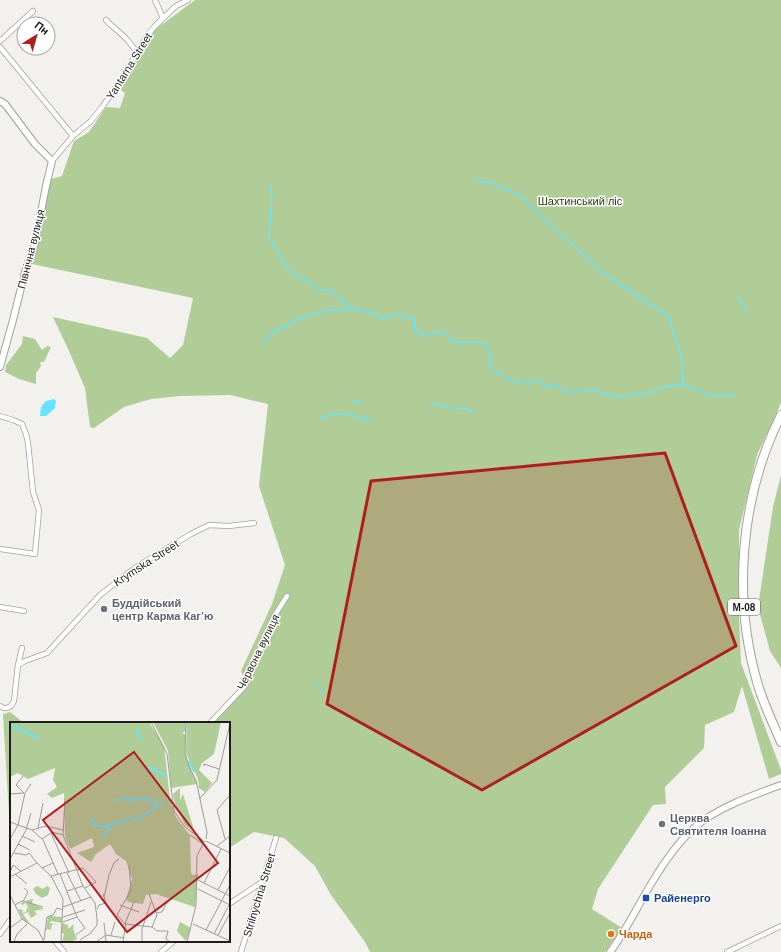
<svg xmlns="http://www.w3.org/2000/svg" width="781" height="952" viewBox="0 0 781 952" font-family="Arial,sans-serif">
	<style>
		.green { fill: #b0cc97 }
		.water { fill: #64e5fe }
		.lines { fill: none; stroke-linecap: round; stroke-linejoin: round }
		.stream { stroke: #64e5fe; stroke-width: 1.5 }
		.street-casing { stroke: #a2a19d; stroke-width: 6 }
		.secondary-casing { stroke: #a2a19d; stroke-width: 8 }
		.highway-casing { stroke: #a2a19d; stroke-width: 10 }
		.street { stroke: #fff; stroke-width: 4.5 }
		.secondary { stroke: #fff; stroke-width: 6 }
		.highway { stroke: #fff; stroke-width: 8 }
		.marked { fill: #af1e1c; fill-opacity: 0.2; stroke: #af1e1c; stroke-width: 3; stroke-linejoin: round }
		.worship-dot { fill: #6b7280; stroke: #fff; stroke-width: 1.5 }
		.transit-dot { fill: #1a4fb4; stroke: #fff; stroke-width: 1.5 }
		.food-dot { fill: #e8710a; stroke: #fff; stroke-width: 1.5 }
		.labels { text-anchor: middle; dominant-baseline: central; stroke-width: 3; stroke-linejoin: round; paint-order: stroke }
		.shield { fill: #fff; stroke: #626160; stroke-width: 1 }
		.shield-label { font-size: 10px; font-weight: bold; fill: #1e1d1c }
		.street-label { font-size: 11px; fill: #1e1d1c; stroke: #fff }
		.park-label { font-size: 11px; fill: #263f03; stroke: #fff }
		.worship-label { font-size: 11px; font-weight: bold; fill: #5b616d; stroke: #fff; text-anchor: start }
		.transit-label { font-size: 11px; font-weight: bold; fill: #164399; stroke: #fff; text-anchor: start }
		.food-label { font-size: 11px; font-weight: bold; fill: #c56008; stroke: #fff; text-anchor: start }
		.inset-river { fill: none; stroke: #64e5fe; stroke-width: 2 }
		.inset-road { fill: none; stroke: #9d9c99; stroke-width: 1 }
		.view { fill: #af1e1c; fill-opacity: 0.15; stroke: #af1e1c; stroke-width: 2 }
		.inset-edge { fill: none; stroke: #1e1d1c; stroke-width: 2 }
	</style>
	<rect width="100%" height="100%" fill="#f2f1ed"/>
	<path class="green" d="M195,0H781V403L757,455L739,530V618L741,663L781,770V774L769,779L742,686L734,712L705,725L704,748L665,787L666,804L653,805L598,889L592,909L622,928L605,952H370L365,942L331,895L315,866L284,838L254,832L229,848V723H212L248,686L241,671L272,604L285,565L259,486L268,404L230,395L180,396L151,399L124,407L94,428L90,427L85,388L69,351L53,317L147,338L170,358L183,345L193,298L32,264L38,238L51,179L62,176L74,141L89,132L106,107L120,108L125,93L117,88L152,32Z
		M23,336L35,339L42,350L47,346L51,347L44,362H40L41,366L36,373V384L19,379L5,372L6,365L22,344Z
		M781,475V668L770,651L758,607L773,507Z
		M10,712L24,723H11V813L9,814L3,714Z"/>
	<path class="water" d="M54,399L56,401L55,408L46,416H40L41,407L46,401Z"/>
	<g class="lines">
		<path class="stream" d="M475,181L488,182L517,194L532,207L603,273L668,316L681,355L683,385
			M270,186L272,195L269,237L286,266L296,276L311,283L320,290H330L337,297L342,299L353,309L371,312L385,320L390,315L414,317L415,330L425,336L444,331L453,342H482L490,352V366L507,379L528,384L539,380L546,388L556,384L565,392L592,390L617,397L649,393L668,386L683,385L711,395H734
			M739,297L747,311
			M262,343L275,331L304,317L331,310L353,309
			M350,400L362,403
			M430,404L459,409L464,408L474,412
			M320,418C341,410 352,415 372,421
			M314,683L318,686L322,693"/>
		<g class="street-casing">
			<path id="street" d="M155,0L163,18
				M106,20C113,28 122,33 129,42C132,45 134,49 137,52
				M0,41L33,11
				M0,47L73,136
				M52,161L73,136L91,121L103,106L120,81L147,36L155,26L176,6L188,0
				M0,416L13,420L22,424L26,434L28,443L33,492L39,510L35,554L0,549
				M0,607L24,611
				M18,665L25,661L47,653L100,595L136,567L191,534L209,525L229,526L254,523
				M0,706L4,708H7L11,706L14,701L18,665L22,648
				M210,723L244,687L275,615L287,596
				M229,904L262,882
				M0,934L11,919
				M55,941L64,952
				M161,952L174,941
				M241,952L276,838
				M727,952L781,926"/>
		</g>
		<g class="secondary-casing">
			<path id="secondary" d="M0,101L5,104L35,144L52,161L46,186L35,243L26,268L13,320L0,367
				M610,952C626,931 637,907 651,884C663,864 676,844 694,828C716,808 753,795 781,785"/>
		</g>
		<g class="highway-casing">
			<path id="highway" d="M781,415C740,497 732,598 758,685C764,705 773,723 781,742"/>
		</g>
		<use href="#street" class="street"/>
		<use href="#secondary" class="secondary"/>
		<use href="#highway" class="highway"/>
	</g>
	<path class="marked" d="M665,453L736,646L482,790L327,704L371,481Z"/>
	<g class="worship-dot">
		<circle cx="104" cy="609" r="4"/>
		<circle cx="662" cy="824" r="4"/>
	</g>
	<rect class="transit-dot" x="642" y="894" width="8" height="8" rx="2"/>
	<circle class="food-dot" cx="611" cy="934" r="4"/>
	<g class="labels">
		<rect class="shield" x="728" y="599" width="32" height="16" rx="3"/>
		<g class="shield-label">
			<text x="744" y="607">М-08</text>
		</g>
		<g class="street-label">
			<text transform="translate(129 66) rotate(-58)">Yantarna Street</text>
			<text transform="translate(31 249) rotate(-76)">Північна вулиця</text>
			<text transform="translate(146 563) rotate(-33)">Krymska Street</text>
			<text transform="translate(258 652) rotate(-64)">Червона вулиця</text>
			<text transform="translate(259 895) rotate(-73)">Strilnychna Street</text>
		</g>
		<g class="park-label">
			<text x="580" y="201">Шахтинський ліс</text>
		</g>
		<g class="worship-label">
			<text x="112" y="603">Буддійський<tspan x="112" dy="13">центр Карма Кагʼю</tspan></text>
			<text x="670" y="818">Церква<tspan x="670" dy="13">Святителя Іоанна</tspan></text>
		</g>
		<g class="transit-label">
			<text x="654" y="898">Райенерго</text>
		</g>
		<g class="food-label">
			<text x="619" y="934">Чарда</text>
		</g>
	</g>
	<g transform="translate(10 722)">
		<rect width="220" height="220" fill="#f2f1ed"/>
		<path d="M0,0H139L154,24L160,77L166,95L178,111L193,120L192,122L180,114L181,150L182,153L188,152L185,185L146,172L136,173L133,182L118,180L116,177L122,157L116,139L106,132L100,122L86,132L81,140L67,131L84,125L82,116L60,127L55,115L54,71L42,76L37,72L47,65L43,58L45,46L18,57L8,51L0,55ZM143,0H176V9L172,11L176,13L175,32L187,62L161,66L158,29ZM177,0H211L204,32L192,41L189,48L202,61L195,70L189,66L188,57L176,31ZM170,66V78L173,72L184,108L175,103L165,82L163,72ZM27,164L33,167L37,164L40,166L38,173L32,176L26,172L23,167ZM23,177L22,181L34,187L24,189L27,192L21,196L18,190L13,192L20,202L14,199L8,187L13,188L12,191L16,190L17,185L20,189L16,181L12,183L11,181L13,180L17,181L15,179ZM40,194L52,195V201L41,199L39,203L41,201L49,203L42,202L41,208L36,207L38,195ZM170,200L181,206L176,219L167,209ZM52,201L58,203V207L64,202L63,207L67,217L61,220H52L54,212L52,211Z" fill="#b0cc97"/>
		<path class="inset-river" d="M3,4L29,16M126,7L132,18M179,39L184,50M138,45L155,53M105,78L139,77L147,83M81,96L85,103L92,105L112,100L119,96L126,98L154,80M94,116L100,104"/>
		<path class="inset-road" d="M141,0L157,32L164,89L175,105L195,120M176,0L175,31L180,47L186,58L197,110L196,117M194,44V42L209,47M13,54L6,63L14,71M0,72L14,71M55,77L53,113L73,164L85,181L87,196V203L81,211L70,218M189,77L207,58L220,1M0,100L22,108L36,104M36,104L53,108M28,106L33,81M22,108L33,118L48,152M41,111L59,151M12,114L25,120M0,117L8,103L15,71L21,62M32,117L42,110L53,113M215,117L207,88L220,73M196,119L220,131M8,122L20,128M207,124L220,114M4,131L16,133L19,131M19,131L27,141M0,137L16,108L21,91M119,143L121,168L107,193L115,202L142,205M32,146L43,141M0,150L3,143L11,149M57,151L71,179M5,152L17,162M50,152L67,195L75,206L66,213M41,154L53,177L51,220M41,154L73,146L86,160L75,166M0,155L27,141L41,154M188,158L220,174M194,161L211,127M188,167L220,183M208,168L220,145M57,169L73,164M139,172L147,193L142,205L147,209H158L156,217L160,220M0,173L12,197L28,208L34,220M94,175L99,153L104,141L109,137M13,179L33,185M5,183L14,178L18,170L14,166M110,183L129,190M53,185L81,175M87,187L89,183L96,181L93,172M146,191L152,190L157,180M53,195L75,188M53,200L67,195M94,201L96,220M183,202L220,219M0,206L12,197M196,208L220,163M204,212L219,183M101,213L105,200M208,213L220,191M34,218L37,195L43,193L47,186L53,188M4,220L7,212L17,202M86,220L96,213L114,216M113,220L116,199L124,180M132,220V207L141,180M177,220L186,183L187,134L194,120"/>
		<path class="view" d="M124,30L208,141L117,210L33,98Z"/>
		<rect width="220" height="220" class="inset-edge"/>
	</g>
	<g transform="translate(36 36) rotate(37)"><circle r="19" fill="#ffffff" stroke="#a5a5a4"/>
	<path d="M0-3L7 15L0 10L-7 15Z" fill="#af1e1c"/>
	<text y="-6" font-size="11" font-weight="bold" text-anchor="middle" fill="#1e1d1c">Пн</text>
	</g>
</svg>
